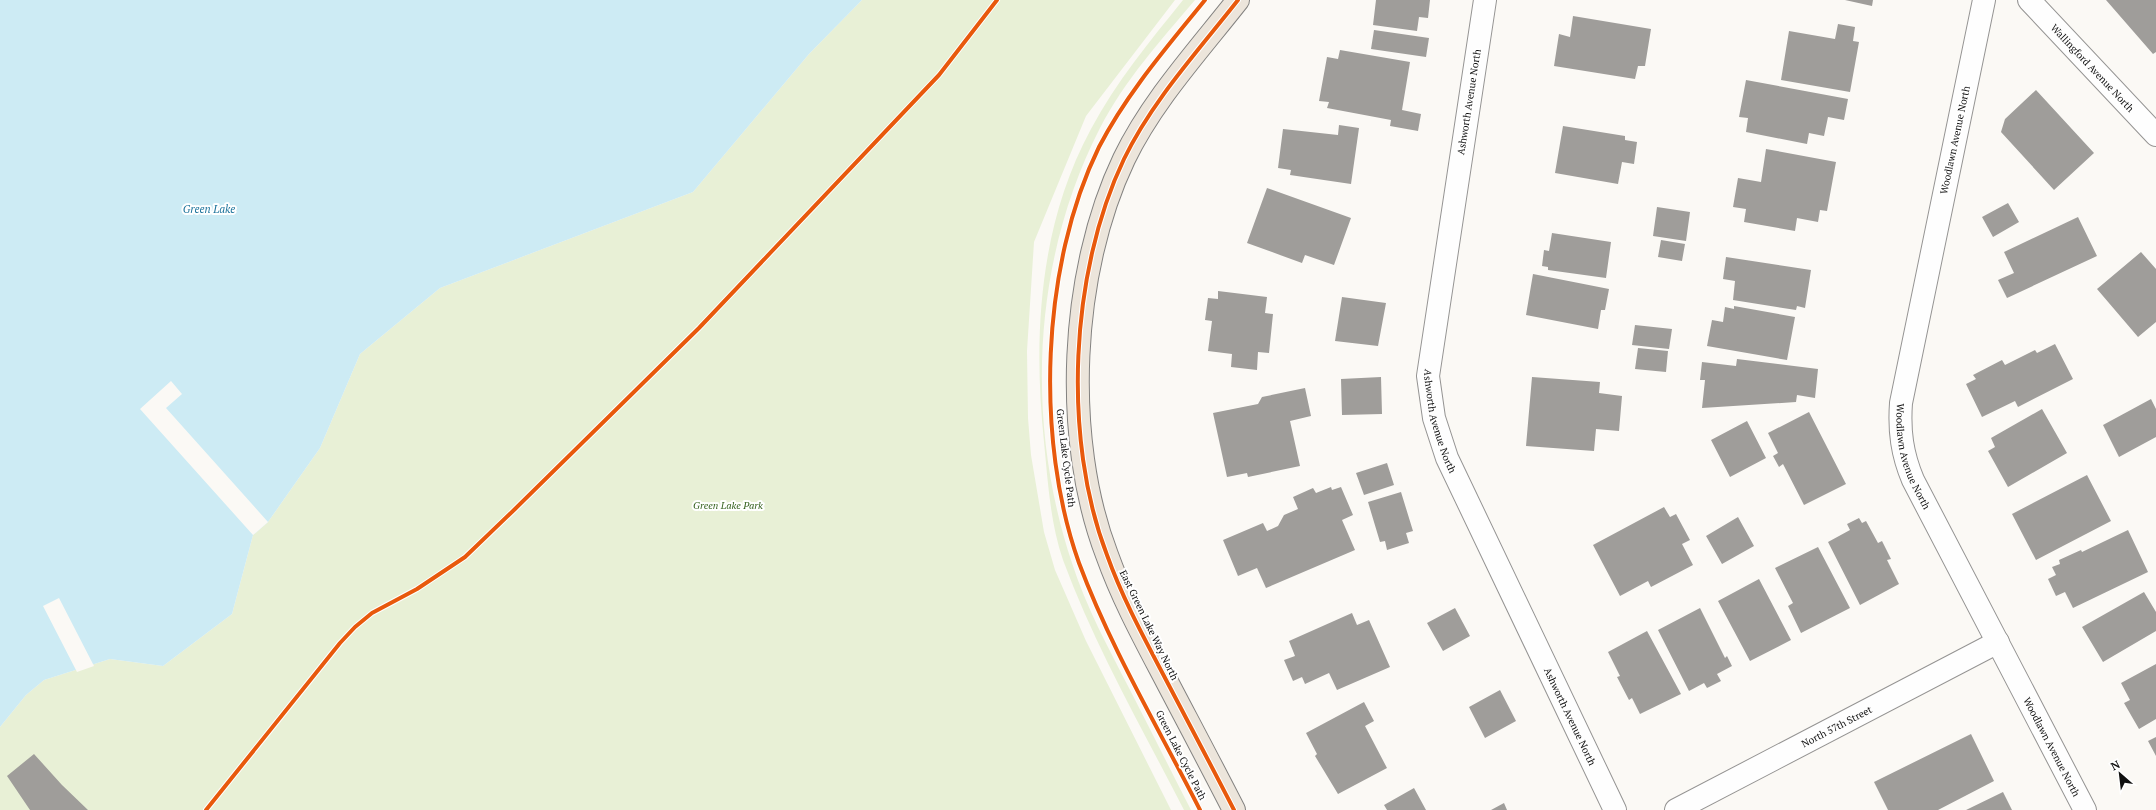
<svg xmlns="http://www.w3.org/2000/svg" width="2156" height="810" viewBox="0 0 2156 810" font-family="'PT Serif',serif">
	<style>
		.green { fill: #e8f0d6 }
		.water { fill: #cdebf4 }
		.pier { fill: #fbf9f5 }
		.building { fill: #9f9d9a }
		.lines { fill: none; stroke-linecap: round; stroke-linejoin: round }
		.minor-casing { stroke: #959493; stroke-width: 24 }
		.major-casing { stroke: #838280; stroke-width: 24 }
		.minor { stroke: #fefefe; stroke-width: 22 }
		.major { stroke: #ece5db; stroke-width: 22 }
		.cycleway-casing { stroke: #fff; stroke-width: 6 }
		.cycleway { stroke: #e8590c; stroke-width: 4 }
		.labels { text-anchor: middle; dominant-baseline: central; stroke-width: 4; stroke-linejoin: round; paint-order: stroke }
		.street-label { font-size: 10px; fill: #0f0f0f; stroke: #fff }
		.park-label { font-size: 10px; font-style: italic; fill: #386422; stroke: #fff }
		.water-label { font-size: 11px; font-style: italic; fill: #1e749c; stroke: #fff }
	</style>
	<rect width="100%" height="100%" fill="#fbf9f5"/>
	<path class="green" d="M862,0H1175L1086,116L1034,242L1027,351L1028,418L1031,455L1044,532L1055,570L1086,641L1171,810H0V727L26,695L44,680L110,659L163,666L232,614L253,535L268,522L320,448L360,354L440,288L693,192L809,54Z
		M1183,0H1195C1161,40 1124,81 1100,128C1032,260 1025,423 1072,563C1086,607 1108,647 1129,688C1150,729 1170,769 1191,810H1184C1142,728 1095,647 1063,560C1050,522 1048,482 1044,442C1033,336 1039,225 1091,129C1116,82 1150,41 1183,0Z"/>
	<path class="water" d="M0,0H862L809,54L693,192L440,288L360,354L320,448L268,522L253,535L232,614L163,666L110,659L44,680L26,695L0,727Z"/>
	<path class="pier" d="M171,381L182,394L166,408L268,522L253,535L140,409Z
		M59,598L94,666L77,672L43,606Z"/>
	<path class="building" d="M1376,0H1430L1428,18L1419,17L1417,31L1373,25Z
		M1845,0H1873L1872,6Z
		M2106,0H2156V52L2153,54Z
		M1573,16L1651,29L1645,66H1638L1635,79L1554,66L1559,34L1570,37Z
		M1838,24L1855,27L1853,41L1859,42L1850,92L1781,80L1789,31L1835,39Z
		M1374,30L1429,38L1426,57L1371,49Z
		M1340,50L1410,62L1402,110L1421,114L1418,131L1390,126L1391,120L1327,108L1329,102L1319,101L1327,57L1338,59Z
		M1746,80L1848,99L1844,120L1828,117L1824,136L1809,133L1807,144L1746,132L1748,118L1739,117Z
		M2036,90L2094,153L2054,190L2001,132L2005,119Z
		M1339,125L1359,128L1351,184L1290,175L1291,170L1278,168L1283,129L1338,135Z
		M1563,126L1625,136V140L1637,142L1634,164L1622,162L1618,184L1555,173Z
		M1766,149L1836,162L1827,211L1820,210L1818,222L1797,218L1795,231L1744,222L1746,209L1733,207L1738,178L1761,182Z
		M1267,188L1351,218L1334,265L1305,255L1302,263L1247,243Z
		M2008,203L2019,222L1993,237L1982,217Z
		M1657,207L1690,212L1686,241L1653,236Z
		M2078,217L2097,256L2007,298L1998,280L2014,273L2004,252Z
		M1552,233L1611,242L1606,278L1548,270V267L1542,266L1544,250L1549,251Z
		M1661,240L1685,244L1682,261L1658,257Z
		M2141,252L2156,269V322L2138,337L2097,289Z
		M1726,257L1811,270L1805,308L1797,306L1796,310L1733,300L1735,281L1723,279Z
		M1533,274L1609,289L1605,310H1601L1598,329L1526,315Z
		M1218,291L1267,297L1265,313L1273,314L1269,353L1258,352L1257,370L1231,367L1232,354L1208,351L1212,321L1205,320L1208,298L1218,299Z
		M1342,297L1386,303L1378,346L1335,341Z
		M1734,306L1795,317L1787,360L1707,346L1712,320L1723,322L1725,307L1734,309Z
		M1635,325L1672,329L1669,349L1632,345Z
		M2055,344L2073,379L2018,407L2015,401L1982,417L1966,384L1976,379L1973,375L2002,360L2005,365L2035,350L2037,353Z
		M1638,348L1668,351L1666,372L1635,369Z
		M1737,359L1818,369L1815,398L1797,395L1796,402L1702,408L1705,380H1700L1702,362L1736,366Z
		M1381,377L1382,414L1342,415L1341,379Z
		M1532,377L1600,382L1599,393L1622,396L1619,431L1596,429L1594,451L1526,446Z
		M1305,388L1311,416L1290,421L1300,466L1248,477L1247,473L1227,477L1213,413L1258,404L1262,397Z
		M2151,399L2156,409V437L2119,457L2103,425Z
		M2042,409L2067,453L2008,487L1988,451L1995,447L1991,438Z
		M1809,412L1846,484L1804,505L1783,464L1779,467L1773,456L1778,453L1768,433Z
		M1747,421L1766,458L1730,477L1711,440Z
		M1387,463L1394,485L1364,495L1356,473Z
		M2087,475L2111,521L2036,560L2012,514Z
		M1331,487L1332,490L1341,487L1353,515L1342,520L1355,550L1266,588L1257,568L1238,576L1223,540L1263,523L1267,531L1278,526L1284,515L1298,509L1293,497L1313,488L1316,493Z
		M1401,492L1413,531L1406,533L1409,543L1387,550L1385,541L1380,542L1368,502Z
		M1664,507L1670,517L1676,514L1690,540L1682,544L1693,565L1651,587L1648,581L1620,596L1593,545Z
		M1738,517L1754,546L1722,564L1706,536Z
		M1859,518L1862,523L1866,521L1878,543L1882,541L1891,559L1887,560L1899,584L1860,605L1828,542L1850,530L1847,524Z
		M2128,530L2148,572L2073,608L2065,592L2056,596L2048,579L2056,575L2052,567L2060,564L2059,560L2081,550L2082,552Z
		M1818,547L1850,608L1801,633L1788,606L1793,603L1775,568Z
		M1759,579L1791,640L1750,661L1718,601Z
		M2144,592L2156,612V631L2103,662L2082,627Z
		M1455,608L1470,636L1443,651L1427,623Z
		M1700,608L1725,658L1727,656L1732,666L1717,674L1721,681L1707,688L1704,683L1689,691L1658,630Z
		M1352,613L1357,625L1369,620L1390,667L1337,690L1329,673L1305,684L1302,677L1293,681L1284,660L1295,656L1289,641Z
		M1647,631L1681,694L1640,714L1632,698L1629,700L1617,677L1620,676L1608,652Z
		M2156,664V719L2139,729L2124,703L2130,700L2121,683Z
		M1500,690L1516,721L1485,738L1469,707Z
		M1364,702L1374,721L1365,726L1387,768L1338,794L1315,756L1317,754L1306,733Z
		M1971,734L1994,781L1938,810H1888L1874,782Z
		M2156,737V756L2148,741Z
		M34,754L62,785L88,810H30L7,776Z
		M1414,788L1426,810H1387L1384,805Z
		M2003,792L2012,810H1966Z
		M1504,803L1507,810H1491Z"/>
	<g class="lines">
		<g class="minor-casing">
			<g id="minor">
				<path id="s1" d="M1485,0L1428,376L1434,418L1447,458L1615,810"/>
				<path id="s2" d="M1984,0L1901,403C1899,431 1902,454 1913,480L2085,810"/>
				<path id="s3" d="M2029,0L2156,135"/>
				<path id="s4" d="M1676,810L1998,642"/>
			</g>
		</g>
		<g class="major-casing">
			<path id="major" d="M1234,810C1211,765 1187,720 1164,676C1143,636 1122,597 1107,555C1062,438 1070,272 1124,159C1152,101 1198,51 1238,0"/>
		</g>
		<use href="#minor" class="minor"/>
		<use href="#major" class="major"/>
		<g class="cycleway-casing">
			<path id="cycleway" d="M206,810L340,643L355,627L372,613L417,589L465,557L515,509L699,328L939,75L997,0
				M1200,810C1159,729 1111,649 1079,563C1035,440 1041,265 1099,147C1127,93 1167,47 1205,0
				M1234,810C1211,765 1187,720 1164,676C1143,636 1122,597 1107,555C1062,438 1070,272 1124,159C1152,101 1198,51 1238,0"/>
		</g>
		<use href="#cycleway" class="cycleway"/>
	</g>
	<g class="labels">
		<g class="street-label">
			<text stroke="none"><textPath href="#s3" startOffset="93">Wallingford Avenue North</textPath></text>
			<text transform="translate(1469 102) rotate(-81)">Ashworth Avenue North</text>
			<text transform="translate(1955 140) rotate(-78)">Woodlawn Avenue North</text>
			<text stroke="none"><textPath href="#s1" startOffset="427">Ashworth Avenue North</textPath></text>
			<text stroke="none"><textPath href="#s2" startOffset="467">Woodlawn Avenue North</textPath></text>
			<text transform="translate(1066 458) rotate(83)">Green Lake Cycle Path</text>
			<text transform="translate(1149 625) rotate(64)">East Green Lake Way North</text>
			<text stroke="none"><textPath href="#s1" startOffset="751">Ashworth Avenue North</textPath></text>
			<text stroke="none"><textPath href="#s4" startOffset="181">North 57th Street</textPath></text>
			<text stroke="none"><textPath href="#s2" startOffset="791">Woodlawn Avenue North</textPath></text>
			<text transform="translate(1181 755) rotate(63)">Green Lake Cycle Path</text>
		</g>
		<g class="park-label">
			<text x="728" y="505">Green Lake Park</text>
		</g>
		<g class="water-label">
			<text x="209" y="209">Green Lake</text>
		</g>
	</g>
	<g transform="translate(2120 774) rotate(332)" stroke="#ffffff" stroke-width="3" paint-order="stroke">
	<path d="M0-3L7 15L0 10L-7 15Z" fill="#0f0f0f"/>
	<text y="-6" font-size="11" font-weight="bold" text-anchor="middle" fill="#0f0f0f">N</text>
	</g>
</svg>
